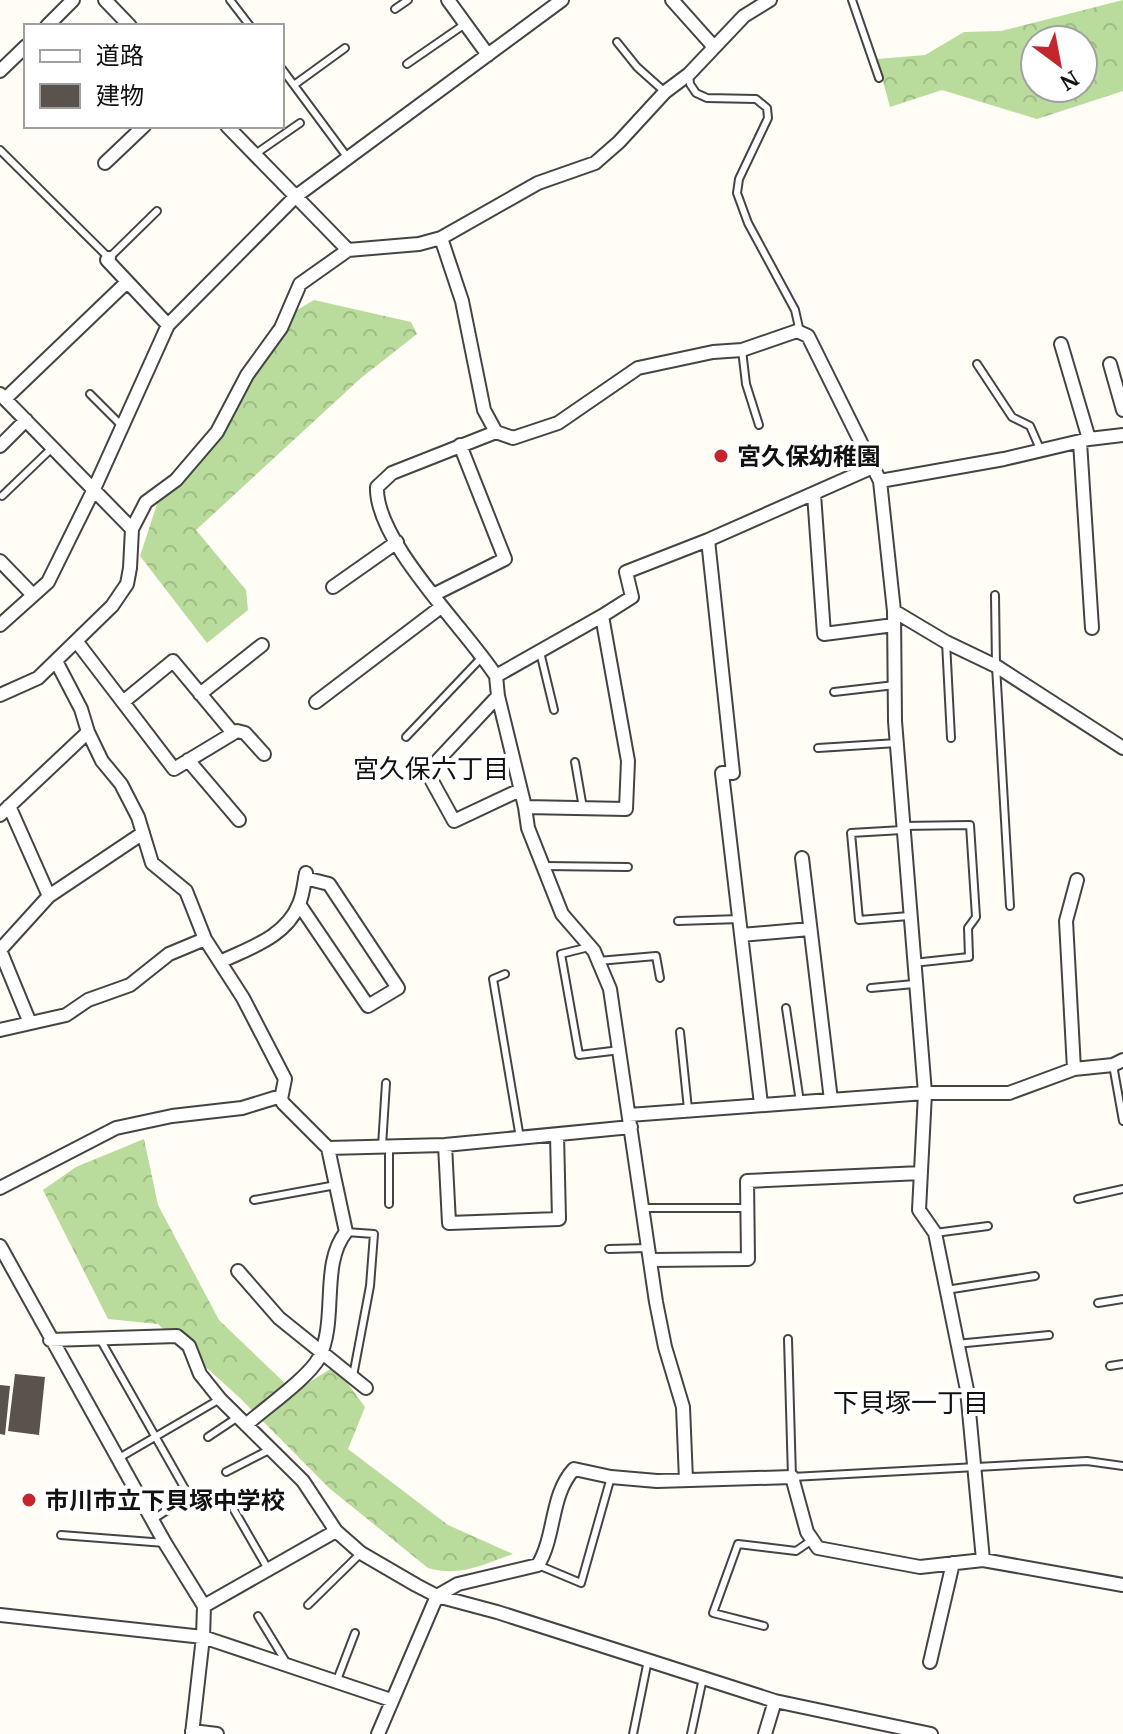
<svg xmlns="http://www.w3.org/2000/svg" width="1123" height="1734" viewBox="0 0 1123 1734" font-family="'PT Serif','Noto Sans JP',serif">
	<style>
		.forest { fill: url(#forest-crowns); fill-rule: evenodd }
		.building { fill: #5a524d }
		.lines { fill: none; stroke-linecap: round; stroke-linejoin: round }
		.service-casing { stroke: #444; stroke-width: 10 }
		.minor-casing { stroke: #444; stroke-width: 16 }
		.service { stroke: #fff; stroke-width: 6 }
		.minor { stroke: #fff; stroke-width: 12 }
		.poi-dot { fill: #c4262e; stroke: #fff; stroke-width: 3 }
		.labels { text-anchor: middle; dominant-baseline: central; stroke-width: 8; stroke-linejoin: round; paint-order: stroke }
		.poi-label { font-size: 24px; font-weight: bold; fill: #111; stroke: #fff; text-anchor: start }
		.neighbourhood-label { font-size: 26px; fill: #111; stroke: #fff }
	</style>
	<defs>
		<pattern id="forest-crowns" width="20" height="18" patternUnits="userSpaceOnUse" patternTransform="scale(2)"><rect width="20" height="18" fill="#b9dc9c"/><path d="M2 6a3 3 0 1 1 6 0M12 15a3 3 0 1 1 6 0" fill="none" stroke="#9ebc85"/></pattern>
	</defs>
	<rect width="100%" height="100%" fill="#fffdf5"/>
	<path class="forest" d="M1123,0V91L1037,119L942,90L890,107L877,59L925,55L964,32L1001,31ZM1035,40H1083V88H1035Z
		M314,300L411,322L417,334L361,378L196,530L246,590L248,610L207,643L140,556L158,501L191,472L297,310Z
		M144,1139L158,1205L219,1320L294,1392L335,1366L365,1407L348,1449L448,1525L513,1554C482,1565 461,1577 428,1568L329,1488L240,1398L158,1324L108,1319L43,1190L76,1167Z"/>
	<path class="building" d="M15,1374L45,1377L39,1435L8,1431Z
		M0,1385L10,1386L5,1435L0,1434Z"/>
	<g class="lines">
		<g class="service-casing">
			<path id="service" d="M230,0L250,26
				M852,0L879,78
				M395,9L408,0
				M617,42L637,67L665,92
				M407,64L465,24
				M282,69L348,158
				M689,74L690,84L696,93L707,98L756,99L767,108L768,118L739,179L737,193L748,223L795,310L800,332
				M294,85L345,48
				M0,150L109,258L157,211
				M254,155L300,123
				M742,350L746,384L759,425
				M977,364L1012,417L1030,426L1041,451
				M90,394L122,426
				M2,496L53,447
				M995,595L996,666L1010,906
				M946,642L951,738
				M540,652L554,710
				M834,692L895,685
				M406,737L483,656
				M818,748L897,743
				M575,762L583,808
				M902,826L970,825L976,917L968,928L969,957L913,963
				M902,830L851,833L859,920L909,916
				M544,866L628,867
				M678,921L740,919
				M589,947L561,954L579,1055L620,1050
				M598,961L656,956L660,978
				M505,974L493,979L520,1138
				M871,988L914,984
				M786,1008L800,1102
				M680,1032L688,1109
				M1113,1065L1123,1121
				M382,1146L386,1083
				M389,1146V1204
				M1078,1199L1123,1189
				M254,1200L336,1185
				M643,1208H747
				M346,1232L374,1234L370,1286L353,1376
				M935,1233L988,1226
				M609,1249L649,1248
				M946,1290L1035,1276
				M1098,1303L1123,1299
				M100,1339L189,1496L152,1520
				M788,1339L792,1477L1087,1461L1123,1466
				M956,1344L1049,1335
				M1110,1366L1123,1364
				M208,1437L238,1417
				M119,1458L220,1399
				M226,1472L271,1449
				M234,1510L268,1569
				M61,1535L165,1543
				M538,1565L581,1583L611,1477
				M308,1605L361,1553
				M258,1616L286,1662
				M764,1626L713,1613L738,1544L796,1551L812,1540
				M337,1680L355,1633
				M633,1734L648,1660
				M691,1734L703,1678"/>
		</g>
		<g class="minor-casing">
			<path id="minor" d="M105,0L130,26
				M448,0L488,55
				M672,0L714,47
				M47,26L73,0
				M0,71L26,46
				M227,126L348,250
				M105,163L144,126
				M441,238L462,301L484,410L496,432L513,438L558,423L638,368L713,352L742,350L797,331L808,336L880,481L894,611L895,721L925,1093L919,1210L935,1233L967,1390L983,1560
				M109,258L107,260L168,325
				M1110,364L1123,410
				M0,394L132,529
				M5,399L127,282
				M496,432L392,473L377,487C375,542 466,629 496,676L498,696L525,807L528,828L562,914L594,951L610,989L656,1302L665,1347L683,1407L686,1480
				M1089,439L1123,435
				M1080,442L1092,628
				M0,446L26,420
				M880,481L1004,459L1089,439L1061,344
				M814,494L824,634L894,625
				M708,540L733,773H722L761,1104
				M0,561L33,595
				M333,587L397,542
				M433,595L505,559L460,445
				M894,611L946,642L996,666L1123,748
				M602,616L632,597L626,572L708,540L873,467
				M0,625L48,582L94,489L168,325L295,197L562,0
				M77,642L174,769L237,731L245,733L264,754
				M57,663L81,709L88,732L102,761L121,784L138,817L152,863L186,891L205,939L243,998L285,1079L281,1099L283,1103L328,1148L346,1232C320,1264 338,1320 319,1358C308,1378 265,1408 246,1425
				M496,676L602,616L628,761L626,809L525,807
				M200,694L262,645
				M0,695L38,678L112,606L127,584L130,568L132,529L146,502L176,480L217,432L247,375L281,328L300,284L348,250L419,244L441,238L538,183L595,163L619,142L665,92L689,74L744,16L770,0
				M498,696L427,772L454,821L520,790
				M123,702L173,661L233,733
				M316,702L441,607
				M188,760L239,820
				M9,806L49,896
				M0,815L88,732
				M802,858L831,1100
				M299,904L368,1006L398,988L329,884L305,878
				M741,935L810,929
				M0,950L49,896L143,833
				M0,950L30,1023
				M220,962C249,948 286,937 299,904C303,895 304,883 306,873
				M0,1030L66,1015L88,1000L130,985L169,954L205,939
				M1074,1069L1066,921L1077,880
				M629,1115L925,1093H1009L1074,1069L1113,1065L1123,1060
				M445,1145L449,1223L559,1219L557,1135
				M328,1148L445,1145L631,1127
				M0,1188L116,1128L172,1116L242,1108L281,1096
				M0,1246L165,1543L204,1606L203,1637L192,1734
				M651,1260L748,1259L747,1181L921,1173
				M238,1271L279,1318L366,1388
				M50,1340L177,1336L189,1346L200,1374L220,1399L303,1481L336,1531L361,1553L416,1585L437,1596L497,1612L775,1701L931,1734
				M204,1606L336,1531
				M0,1615L203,1637L391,1700
				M930,1662L953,1563
				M192,1731L217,1734
				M378,1734L437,1596L458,1584L538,1565C556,1535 550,1495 574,1469L611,1477L657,1481L792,1477L807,1532L818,1548L920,1567L983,1560L1123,1585
				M765,1734L775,1701"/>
		</g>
		<use href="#service" class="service"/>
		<use href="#minor" class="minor"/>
	</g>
	<g class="poi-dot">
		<circle cx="721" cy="456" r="8"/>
		<circle cx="29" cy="1500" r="8"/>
	</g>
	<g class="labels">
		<g class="poi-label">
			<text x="737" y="456">宮久保幼稚園</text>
			<text x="45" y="1500">市川市立下貝塚中学校</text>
		</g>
		<g class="neighbourhood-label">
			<text x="431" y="768">宮久保六丁目</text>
			<text x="911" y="1402">下貝塚一丁目</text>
		</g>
	</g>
	<rect x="24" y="24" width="260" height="104" fill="#ffffff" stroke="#a0a0a0" stroke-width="2"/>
	<rect x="40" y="50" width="40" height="12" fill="#ffffff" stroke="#a0a0a0" stroke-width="2"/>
	<text x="96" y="64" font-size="24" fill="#111111">道路</text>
	<rect x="40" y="84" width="40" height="24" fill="#5a524d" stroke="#a0a0a0" stroke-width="2"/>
	<text x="96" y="104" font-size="24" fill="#111111">建物</text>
	<g transform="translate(1059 64) rotate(148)"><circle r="38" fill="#ffffff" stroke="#a0a0a0" stroke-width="2"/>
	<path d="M0-6L14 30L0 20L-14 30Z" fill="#c4262e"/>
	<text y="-12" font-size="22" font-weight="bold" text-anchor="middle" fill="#111111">N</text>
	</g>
</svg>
